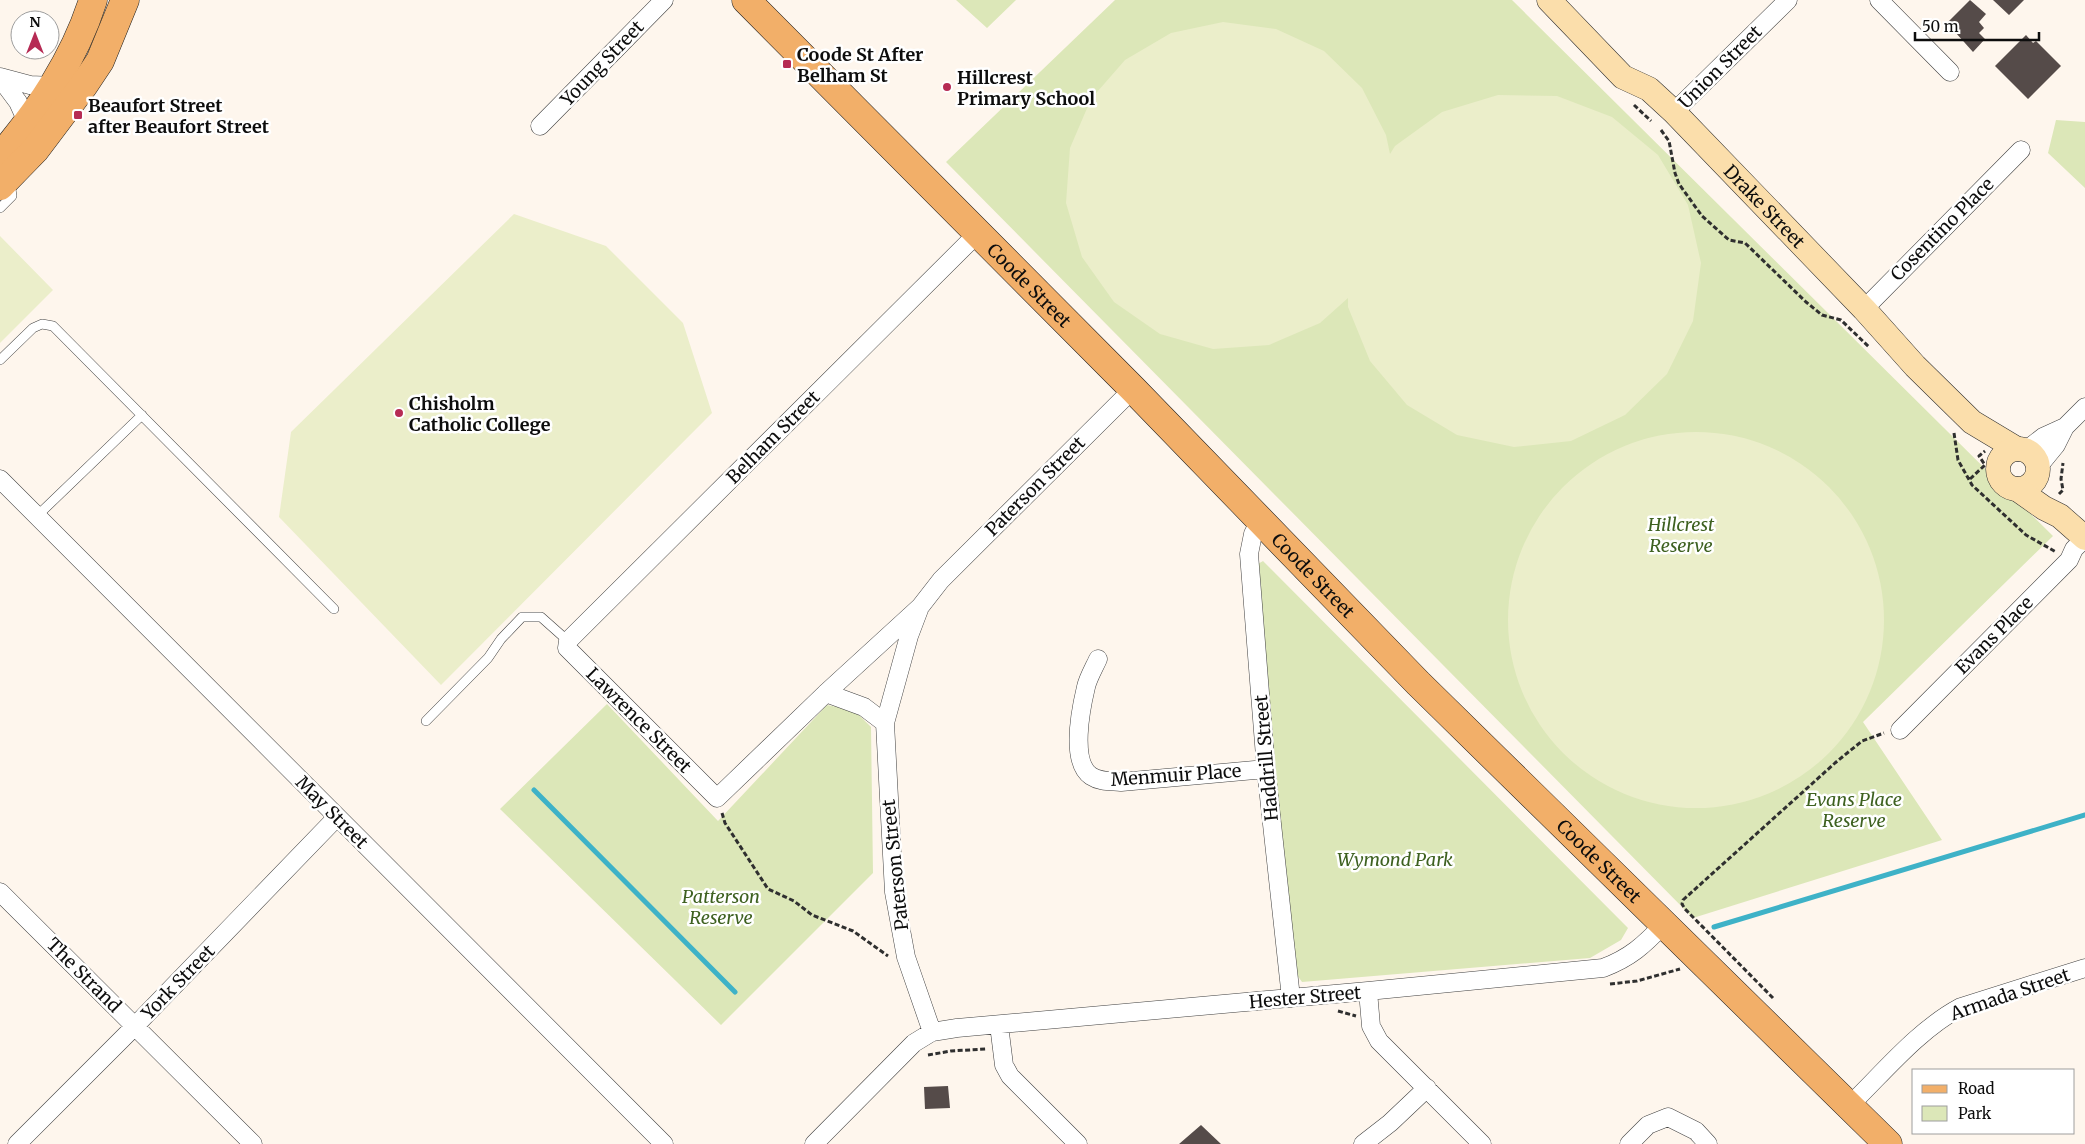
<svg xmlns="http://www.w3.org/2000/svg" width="2085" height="1144" viewBox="0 0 2085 1144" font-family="Merriweather,serif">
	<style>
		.green { fill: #dce7b8 }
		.pitch { fill: #ebeeca }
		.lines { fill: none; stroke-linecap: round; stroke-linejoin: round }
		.stream { stroke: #3eb2c7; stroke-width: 5 }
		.building { fill: #554b49 }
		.lane-casing { stroke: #404040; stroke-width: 10 }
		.street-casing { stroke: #404040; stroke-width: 19 }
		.secondary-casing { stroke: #2f2f2f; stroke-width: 25 }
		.primary-casing { stroke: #1e1e1e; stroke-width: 29 }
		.path { stroke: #2f2f2f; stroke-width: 3; stroke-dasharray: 5 2.5; stroke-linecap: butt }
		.lane { stroke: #fff; stroke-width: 9 }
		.street { stroke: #fff; stroke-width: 18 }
		.secondary { stroke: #fbdeab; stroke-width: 24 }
		.primary { stroke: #f2af69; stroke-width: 28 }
		.poi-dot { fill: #b62b54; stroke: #fff; stroke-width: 2 }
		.labels { text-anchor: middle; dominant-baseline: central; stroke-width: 5; stroke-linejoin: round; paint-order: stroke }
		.poi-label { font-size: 18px; font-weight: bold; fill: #0d0d0d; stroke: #fff; text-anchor: start }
		.street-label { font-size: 18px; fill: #0d0d0d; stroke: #fff }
		.park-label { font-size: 18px; font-style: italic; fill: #3e6120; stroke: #fff }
	</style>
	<rect width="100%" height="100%" fill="#fef6ed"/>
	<path class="green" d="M956,0H1016L987,28Z
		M1115,0H1512L2053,536L1863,722L1942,840L1693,918L946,162Z
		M2056,120L2085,122V188L2048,153Z
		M1263,561L1628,928L1621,940L1590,958L1302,982L1290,965L1251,568Z
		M607,704L718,821L827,705L854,710L871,727L873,873L721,1025L500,809Z"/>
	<path class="pitch" d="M1223,22L1276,29L1324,51L1362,88L1386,135L1390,154L1395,146L1442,112L1498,95L1557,96L1612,117L1658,155L1688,205L1701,263L1693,321L1667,374L1625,415L1571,441L1514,447L1457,435L1407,405L1370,361L1348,307V298L1320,323L1269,345L1213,349L1160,334L1114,302L1082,257L1066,203L1070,148L1091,99L1125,60L1171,33Z
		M514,214L606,246L683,323L712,413L441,685L279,517L291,432Z
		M0,236L53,290L0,343Z
		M1508 620a188 188 0 1 1 376 0a188 188 0 1 1-376 0Z"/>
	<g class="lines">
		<path class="stream" d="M534,790L735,992
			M1714,927L2085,815"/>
	</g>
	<path class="building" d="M1970,0L1986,14L1979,22L1984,28L1979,33L1985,39L1973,52L1947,23Z
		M1993,0H2024L2009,15Z
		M2026,35L2033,43L2036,41L2061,66L2028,99L1995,66Z
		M948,1086L950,1108L925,1109L924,1087Z
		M1201,1125L1221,1144H1179Z"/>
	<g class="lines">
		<g class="lane-casing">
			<path id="lane" d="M0,208L12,196L10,182
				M0,360L33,328L42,324L53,326L334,609
				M37,516L142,415
				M426,721L488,658L501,639L522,617H541L568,641"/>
		</g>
		<g class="street-casing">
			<path id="street" d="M1879,0L1950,72
				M0,77L30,85L54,86
				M0,78L18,102L28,124
				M1674,112L1788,0
				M540,126L664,0
				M1864,309L2021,150
				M2025,451L2043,437L2065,427
				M2038,467L2056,445L2065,427L2085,407
				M0,479L664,1144
				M1260,520L1253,534L1249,554L1266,769L1291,998
				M920,607L826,693L717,798L567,648L568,641L978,233
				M1098,659C1094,668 1088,678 1086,687C1081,708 1070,762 1091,776C1100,782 1111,781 1121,782L1266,769
				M826,693L864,707L885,723
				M1900,730L2069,560L2074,549L2085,538
				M0,892L253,1144
				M1368,991L1371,1026L1379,1041L1482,1144
				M999,1025L1004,1065L1010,1076L1078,1144
				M932,1032L906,957L894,892L885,723L909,636L920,607L941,580L1133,389
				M1849,1106C1885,1071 1918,1030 1961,1007L2085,968
				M17,1144L135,1026L337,817
				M814,1144L914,1043L932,1032L957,1028L1368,991L1603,968C1630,958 1644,945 1664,924
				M1363,1144L1390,1123L1427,1088
				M1629,1144L1648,1125L1668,1117L1696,1131L1708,1144"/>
		</g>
		<g class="secondary-casing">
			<g id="secondary">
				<path id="s1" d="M1549,0L1623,77L1649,89L1674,112L1864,309L1915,366L1972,422L2017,449"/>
				<circle cx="2018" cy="469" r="20"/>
				<path d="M2017,489L2044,508L2060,516L2085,538"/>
			</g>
		</g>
		<g class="primary-casing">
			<g id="primary">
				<path id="s2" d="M746,0L1133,389L1418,683L1888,1144"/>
				<path d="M0,157C40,109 74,60 93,0"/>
				<path d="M0,186L35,150L84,85L100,61L125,0"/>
			</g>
		</g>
		<path class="path" d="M1634,105L1651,121
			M1661,130L1669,141L1675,173L1679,184L1702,216L1729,240L1745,243L1806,302L1822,315L1841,320L1869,347
			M1954,433L1958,460L1972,485L2026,535L2056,552
			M1970,479L1985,465L1979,456L1985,451
			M2059,494L2063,490L2061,479L2063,463
			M722,813L725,823L768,889L794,901L812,915L853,931L888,956
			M1610,984L1637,981L1680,969
			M1773,998L1685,909L1682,904L1683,900L1835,763L1862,741L1884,733
			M1338,1011L1356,1016
			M928,1055L951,1051L986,1049"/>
		<use href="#lane" class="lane"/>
		<use href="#street" class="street"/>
		<use href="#secondary" class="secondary"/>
		<use href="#primary" class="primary"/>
	</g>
	<g class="poi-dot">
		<rect x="782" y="59" width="10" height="10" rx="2.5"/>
		<circle cx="947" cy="87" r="5"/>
		<rect x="73" y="110" width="10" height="10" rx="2.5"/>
		<circle cx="399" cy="413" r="5"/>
	</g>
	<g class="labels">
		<g class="poi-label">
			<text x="797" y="54">Coode St After<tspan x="797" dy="21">Belham St</tspan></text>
			<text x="957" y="77">Hillcrest<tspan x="957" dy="21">Primary School</tspan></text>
			<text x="88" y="105">Beaufort Street<tspan x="88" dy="21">after Beaufort Street</tspan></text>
			<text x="409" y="403">Chisholm<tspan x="409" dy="21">Catholic College</tspan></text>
		</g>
		<g class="street-label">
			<text transform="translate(602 63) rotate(-46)">Young Street</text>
			<text transform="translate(1720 67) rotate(-45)">Union Street</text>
			<text stroke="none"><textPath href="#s1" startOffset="300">Drake Street</textPath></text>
			<text transform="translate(1942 229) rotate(-45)">Cosentino Place</text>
			<text stroke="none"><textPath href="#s2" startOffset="402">Coode Street</textPath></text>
			<text transform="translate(773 437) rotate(-45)">Belham Street</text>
			<text transform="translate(1035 486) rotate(-45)">Paterson Street</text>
			<text stroke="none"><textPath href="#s2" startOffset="808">Coode Street</textPath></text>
			<text transform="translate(1994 635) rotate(-45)">Evans Place</text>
			<text transform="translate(639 720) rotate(45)">Lawrence Street</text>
			<text transform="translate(1266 758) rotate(-95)">Haddrill Street</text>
			<text transform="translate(1176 775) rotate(-4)">Menmuir Place</text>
			<text transform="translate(332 812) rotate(45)">May Street</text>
			<text stroke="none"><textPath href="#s2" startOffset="1212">Coode Street</textPath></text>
			<text transform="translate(895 865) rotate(-96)">Paterson Street</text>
			<text transform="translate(84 975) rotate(45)">The Strand</text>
			<text transform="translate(178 982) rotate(-46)">York Street</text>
			<text transform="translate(2010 994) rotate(-19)">Armada Street</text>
			<text transform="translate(1305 997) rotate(-5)">Hester Street</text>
		</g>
		<g class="park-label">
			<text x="1681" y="524">Hillcrest<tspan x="1681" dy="21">Reserve</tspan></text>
			<text x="1854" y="799">Evans Place<tspan x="1854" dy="21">Reserve</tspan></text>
			<text x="1395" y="859">Wymond Park</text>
			<text x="721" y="896">Patterson<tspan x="721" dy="21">Reserve</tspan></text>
		</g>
	</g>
	<rect x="1912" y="1069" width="162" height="65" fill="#ffffff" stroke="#9e9e9e"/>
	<rect x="1922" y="1085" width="25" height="8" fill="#f2af69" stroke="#9e9e9e"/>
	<text x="1958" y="1094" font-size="15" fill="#0d0d0d">Road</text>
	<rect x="1922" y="1106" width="25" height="15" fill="#dce7b8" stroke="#9e9e9e"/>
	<text x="1958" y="1119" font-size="15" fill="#0d0d0d">Park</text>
	<g transform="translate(35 35)"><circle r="24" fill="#ffffff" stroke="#9e9e9e"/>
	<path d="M0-4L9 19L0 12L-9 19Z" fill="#b62b54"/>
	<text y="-8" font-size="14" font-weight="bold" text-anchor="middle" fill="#0d0d0d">N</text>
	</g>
	<path d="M1915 32v8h124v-8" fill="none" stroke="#0d0d0d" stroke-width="2.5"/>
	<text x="1922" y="32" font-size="15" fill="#0d0d0d" stroke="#ffffff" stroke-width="4" paint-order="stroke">50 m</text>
</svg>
